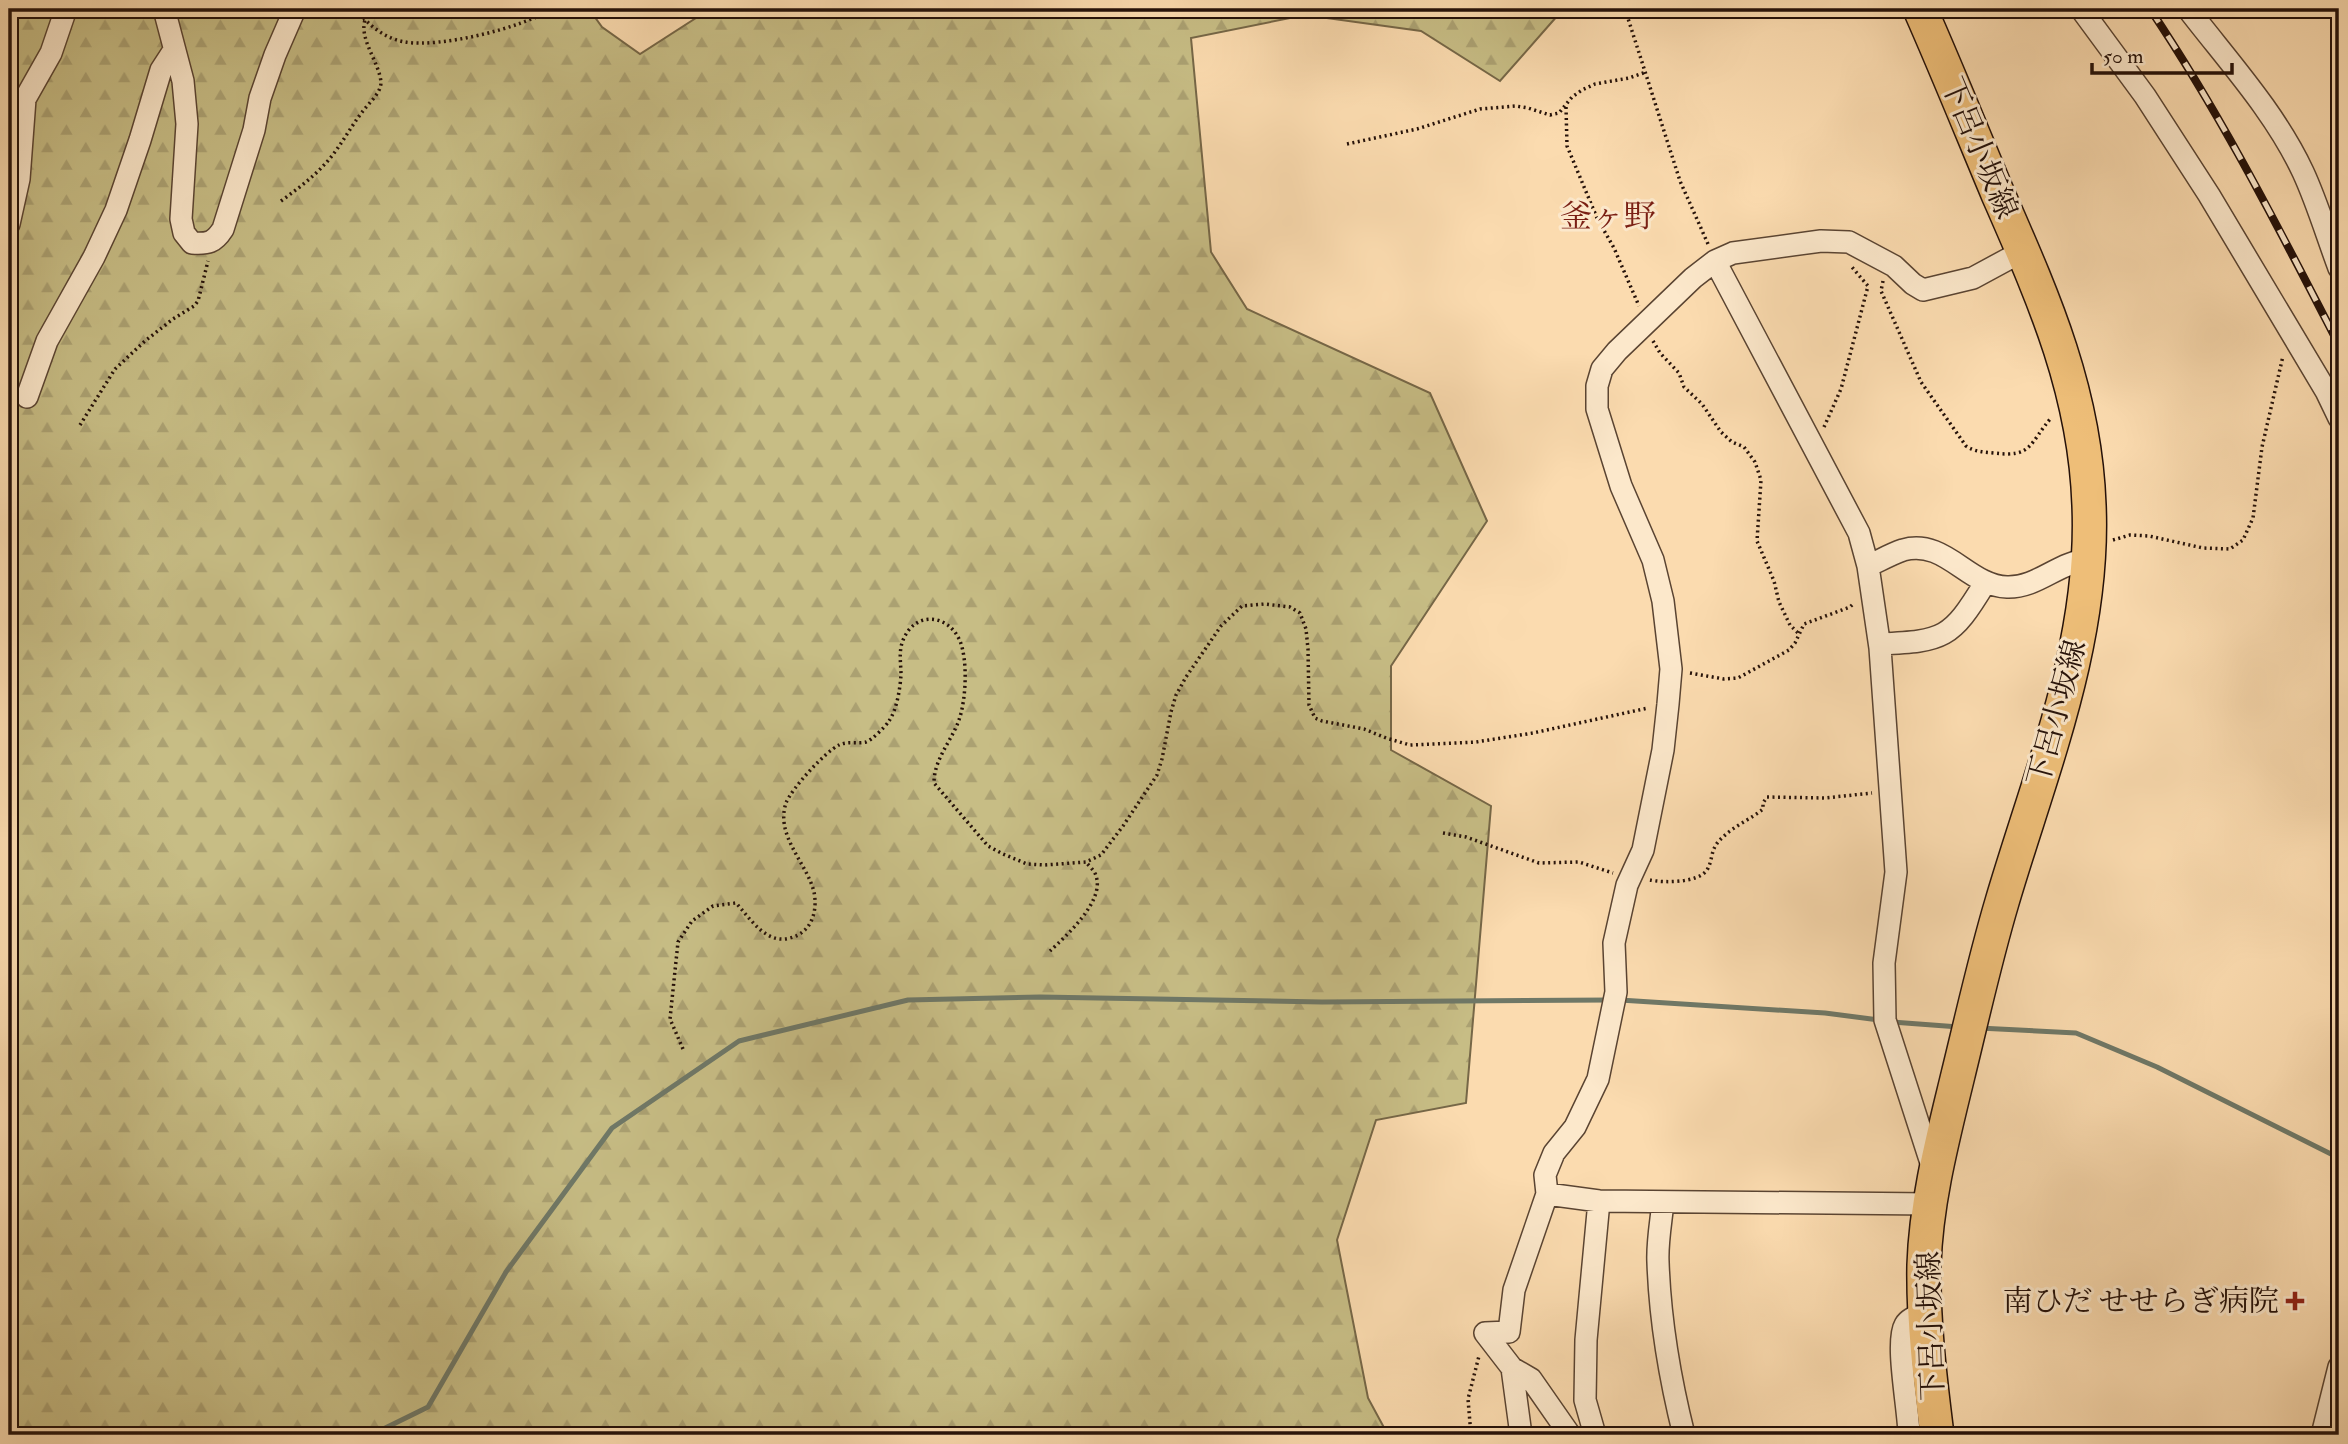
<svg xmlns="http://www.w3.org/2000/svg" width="2348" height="1444" viewBox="0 0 2348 1444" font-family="'IM FELL Double Pica','Noto Serif JP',serif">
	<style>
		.forest { fill: url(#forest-firs); stroke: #766747; stroke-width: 2 }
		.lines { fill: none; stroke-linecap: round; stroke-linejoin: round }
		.stream { stroke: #6f7867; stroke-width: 5 }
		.minor-casing { stroke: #5a4432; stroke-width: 24 }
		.primary-casing { stroke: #251109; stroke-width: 36 }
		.path { stroke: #251109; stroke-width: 3.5; stroke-dasharray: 2 3.5; stroke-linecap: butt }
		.minor { stroke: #fce8cb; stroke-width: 21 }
		.primary { stroke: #eebe78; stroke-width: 33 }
		.rail-casing { stroke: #251109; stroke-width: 8 }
		.rail { stroke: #fce8cb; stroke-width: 5; stroke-dasharray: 16; stroke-linecap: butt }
		.poi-dot { fill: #8f2418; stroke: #fce8cb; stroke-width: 2.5 }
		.labels { text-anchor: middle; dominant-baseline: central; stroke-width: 6; stroke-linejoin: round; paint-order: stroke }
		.street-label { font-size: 30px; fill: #251109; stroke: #fce8cb }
		.poi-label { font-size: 30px; fill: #251109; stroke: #fce8cb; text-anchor: end }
		.neighbourhood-label { font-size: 32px; fill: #7a1f14; stroke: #fce8cb }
	</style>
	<defs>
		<pattern id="forest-firs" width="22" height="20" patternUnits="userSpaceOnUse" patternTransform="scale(1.75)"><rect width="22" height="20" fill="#c7bd85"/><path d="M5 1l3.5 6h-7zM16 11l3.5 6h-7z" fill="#aba172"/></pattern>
	</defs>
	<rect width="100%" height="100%" fill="#fbdbaf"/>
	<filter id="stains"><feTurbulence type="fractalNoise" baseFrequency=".00286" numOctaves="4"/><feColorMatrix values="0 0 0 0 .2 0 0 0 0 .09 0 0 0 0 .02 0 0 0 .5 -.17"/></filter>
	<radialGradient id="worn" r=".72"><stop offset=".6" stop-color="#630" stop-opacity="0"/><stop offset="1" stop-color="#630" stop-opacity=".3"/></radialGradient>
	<path class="forest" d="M9,9H589L602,27L640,54L710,9H1558V15L1500,81L1421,31L1305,15L1191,38L1211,252L1247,309L1430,393L1487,521L1391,666V750L1491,806L1466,1103L1376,1120L1337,1240L1368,1398L1388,1435H9Z"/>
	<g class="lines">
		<path class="stream" d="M1620,1000L1825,1013L1879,1020
			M1892,1022L1959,1027
			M1979,1028L2076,1033L2157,1067L2339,1158
			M371,1435L428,1407L506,1272L612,1128L739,1041L908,1000L1040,997L1322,1002L1610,1000"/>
		<g class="minor-casing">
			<path id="minor" d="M164,9L183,81L187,124L181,219L184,233L192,243C208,244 214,243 223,229L254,130L260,98L275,55L295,9
				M2081,9L2145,96L2209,195L2326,391L2339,418
				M2188,9C2228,61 2275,112 2303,172C2317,202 2327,236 2339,268
				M9,224L19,179L25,99L51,53L66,9
				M1715,261L1859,533L1868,566L1880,648L1896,872L1884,963L1885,1020L1933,1169
				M27,397L47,341L94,257L116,210L140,140L161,70L174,50
				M1868,566C1879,561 1891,554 1903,550C1945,538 1968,586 2007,587C2038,588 2059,561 2089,560
				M1880,644C1944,641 1951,639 1985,583
				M1547,1194L1599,1201L1931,1204
				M1663,1202C1661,1222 1657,1243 1658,1262C1660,1321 1670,1379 1684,1435
				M1485,1333L1509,1332L1514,1290L1547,1194L1545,1175L1554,1153L1575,1127L1598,1079L1616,992L1614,943L1627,885L1643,850L1663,750L1668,704L1671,669L1663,601L1653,560L1621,486L1597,409V386L1602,369L1617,351L1693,278L1715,261L1733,253L1821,241L1849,242L1894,266L1913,284L1923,290L1973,278L2023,251
				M1485,1333L1512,1368L1521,1435
				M1512,1368L1531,1379L1570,1435
				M1595,1435L1585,1400L1586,1340L1599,1201
				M1909,1435C1909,1411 1895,1342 1905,1325C1909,1318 1918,1316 1924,1313
				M2322,1435L2339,1367"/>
		</g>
		<g class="primary-casing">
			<path id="primary" d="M1920,9C1947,70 1972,132 1998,194C2043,297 2085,390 2089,505C2095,643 2040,773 2002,902C1985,959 1972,1018 1958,1075C1943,1137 1926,1201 1924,1265C1923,1322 1930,1379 1937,1435"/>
		</g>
		<path class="path" d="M357,9C367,25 386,39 405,42C441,48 521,28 552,9
			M1625,9L1680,181L1708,244
			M1566,107L1567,146L1597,218L1614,248L1639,306
			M1347,144L1417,129L1480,109L1516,106L1528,108L1550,115L1559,113L1572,97L1582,90L1595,84L1629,78L1646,72
			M281,201C296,190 311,179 323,166C341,148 351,124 368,105C374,98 381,91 381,82C379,62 359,39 365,20
			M1883,281L1881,291L1921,382L1966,446C1975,452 1984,452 1994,453C2033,458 2029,443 2052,417
			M1653,341L1660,353L1679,373L1684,387L1702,404L1721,432L1732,442L1744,447L1755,462L1761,480L1757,541L1774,581L1779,602L1790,625L1798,633
			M80,425L115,369L145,341L173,319L194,306L198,301L208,261
			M1824,427L1841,389L1868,286L1851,266
			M2113,540L2130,535L2149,536L2203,548L2230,549L2243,540L2253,518L2262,447L2283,356
			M1690,673L1724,679L1738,678L1789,650L1795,643L1804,624L1850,607L1854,603
			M1443,833L1466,837L1539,863L1579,862L1613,873
			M1650,880C1664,883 1698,883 1707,870C1714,858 1709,849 1723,837C1734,826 1751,819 1763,809V803L1767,797L1825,798L1872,793
			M1050,951C1066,936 1105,901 1096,876C1095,871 1089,866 1086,862
			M683,1049L670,1019L678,942L692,921L713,906L736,903C750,918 766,945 790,938C811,933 818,912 814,892C807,863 775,836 786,803C792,788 825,752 839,745C847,741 858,744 866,742C872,740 885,727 889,721C897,709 900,689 901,675C901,663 898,650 904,638C917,610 949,615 960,641C968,661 966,700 959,720C951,742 934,759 934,783L988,846L1003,854L1027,864L1045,865L1086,862L1101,855L1123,826L1157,775L1162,759L1171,712L1176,695L1186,677L1221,626L1242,606L1265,604L1290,607L1300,613L1306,629L1308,649L1309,705L1315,718L1322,721L1364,729L1386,738L1410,745L1476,742L1533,733L1648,708
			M1471,1435L1468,1399L1479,1356"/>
		<use href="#minor" class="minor"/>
		<use href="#primary" class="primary"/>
		<g class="rail-casing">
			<path id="rail" d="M2150,9C2222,116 2280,231 2339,345"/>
		</g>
		<use href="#rail" class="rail"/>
	</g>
	<path class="poi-dot" d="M2291.5 1290.5h7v7h7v7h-7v7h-7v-7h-7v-7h7z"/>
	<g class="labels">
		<g class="street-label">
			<text transform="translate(1979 148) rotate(67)">下呂小坂線</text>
			<text transform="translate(2057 713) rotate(-75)">下呂小坂線</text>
			<text transform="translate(1931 1326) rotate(-92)">下呂小坂線</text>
		</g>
		<g class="poi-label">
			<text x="2279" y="1301">南ひだ せせらぎ病院</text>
		</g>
		<g class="neighbourhood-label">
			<text x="1608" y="217">釜ヶ野</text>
		</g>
	</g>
	<rect width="2348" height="1444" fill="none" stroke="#fbdbaf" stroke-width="35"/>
	<rect x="10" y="10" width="2327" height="1423" fill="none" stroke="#251109" stroke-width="3.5"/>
	<rect x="18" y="18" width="2313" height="1409" fill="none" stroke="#251109" stroke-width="2"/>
	<path d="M2092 63v10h140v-10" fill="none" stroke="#251109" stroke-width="3.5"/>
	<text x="2103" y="63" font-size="21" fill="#251109" stroke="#fce8cb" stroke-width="5" paint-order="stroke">50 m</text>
	<rect width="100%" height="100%" filter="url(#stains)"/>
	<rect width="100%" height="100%" fill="url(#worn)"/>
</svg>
